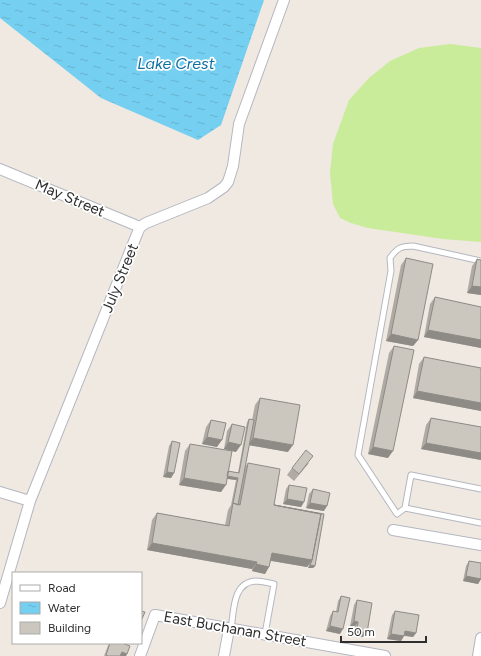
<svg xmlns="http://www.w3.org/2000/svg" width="481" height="656" viewBox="0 0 481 656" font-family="Figtree,sans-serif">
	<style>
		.pitch { fill: #c9ec9a }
		.water { fill: url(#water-ripples) }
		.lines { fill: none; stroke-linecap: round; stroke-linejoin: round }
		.lane-casing { stroke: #b4b7c1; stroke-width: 7 }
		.street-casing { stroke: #b4b7c1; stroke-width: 12 }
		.lane { stroke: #fff; stroke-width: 5 }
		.street { stroke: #fff; stroke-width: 10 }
		.wall { fill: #afaba4 }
		.shaded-wall { fill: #8e8b86 }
		.building { fill: #cbc7bf; stroke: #8e8b86 }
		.labels { text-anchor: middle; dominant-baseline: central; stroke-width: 3.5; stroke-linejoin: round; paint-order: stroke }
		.street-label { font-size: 15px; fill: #2e2e2e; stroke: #fff }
		.water-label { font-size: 16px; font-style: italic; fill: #0d6fa3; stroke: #fff }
	</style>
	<defs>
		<pattern id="water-ripples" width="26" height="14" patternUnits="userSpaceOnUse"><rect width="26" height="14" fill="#75cff0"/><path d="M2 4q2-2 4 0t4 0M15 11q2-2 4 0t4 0" fill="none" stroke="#66b2ce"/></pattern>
	</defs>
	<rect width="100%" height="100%" fill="#efe9e1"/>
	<path class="pitch" d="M450,44L481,48V242L443,239L368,228L351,223L340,218L333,204L330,173L333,144L349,100L369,78L390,61L419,48Z"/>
	<path class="water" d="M0,0H264L221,125L198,140L101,98L0,18Z"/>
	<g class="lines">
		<g class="lane-casing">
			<path id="lane" d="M481,489L411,475L405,508L481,523
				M405,508L397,514L358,455L391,271L390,258C397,248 401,246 413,246L481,261
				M231,629C234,612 232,582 256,581C262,581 268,583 274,584L265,634"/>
		</g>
		<g class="street-casing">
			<path id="street" d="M0,169L140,227
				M0,492L30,501
				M393,530L481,545
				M0,603L30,501L137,234L140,227L146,223L208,198L224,187L228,182L233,166L239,124L284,0
				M140,656L155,615L385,656
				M224,656L229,629
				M478,656L481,638"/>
		</g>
		<use href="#lane" class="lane"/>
		<use href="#street" class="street"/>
	</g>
	<path class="wall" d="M406,258L418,340L413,346L386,341L401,265Z
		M477,259L481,260V295L467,293L472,266Z
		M435,297L481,307V348L424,337L430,304Z
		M394,346L388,458L368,454L389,353Z
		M424,357L481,368V411L413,398L419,364Z
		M260,398L288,452L249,445L245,467L248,463L274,505L315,566L313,568H308L309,565L307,567L271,561L265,574L252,571V569L147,550L152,520L157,513L225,525L228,510L231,505L236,480L227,479L221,492L179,485L185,451L190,444L228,471L238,473L247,422L249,419L252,420L255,405Z
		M431,418L481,427V460L421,449L426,425Z
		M211,420L217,447L202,444L206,427Z
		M232,424L236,452L224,449L227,431Z
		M172,441L174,473L171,478L163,477L169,446Z
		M309,463L294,481L287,475L292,468Z
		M289,485L304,502L301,507L283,504L286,489Z
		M313,489L324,511L306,508L309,494Z
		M469,561L481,563V579L478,584L463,581L466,566Z
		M341,596L340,634L326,631L330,616L333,611L336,612L338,601Z
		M357,600L363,637L353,635L355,626H350L354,605Z
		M395,611L416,633L413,637L404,636L401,641L387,639L392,615Z
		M109,643H122L127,654L126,656H104Z"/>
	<path class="shaded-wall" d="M472,286L481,287V295L467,293Z
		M428,330L481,340V348L424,337Z
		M391,334L418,340L413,346L386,341Z
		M417,391L481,403V411L413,398Z
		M207,437L222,440L217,447L202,444Z
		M253,438L293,445L288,452L248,445Z
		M228,442L241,445L236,452L224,449Z
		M426,443L481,453V460L421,449Z
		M373,447L393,451L388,458L368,454Z
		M167,472L174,473L171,478L163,477Z
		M225,476L238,478L236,480L223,478Z
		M184,478L226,485L221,492L179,485Z
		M287,499L304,502L301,507L283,504Z
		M310,503L327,506L324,511L306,508Z
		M152,543L257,562L252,569L147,550Z
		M272,553L312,560L307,567L267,560Z
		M256,564L269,567L265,574L252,571Z
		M310,565L315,566L313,568H308Z
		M466,576L481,579L478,584L463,581Z
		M354,621L358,622L355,626H350Z
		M330,626L343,629L340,634L326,631Z
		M357,631L367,633L363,637L353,635Z
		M405,631L416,633L413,637L402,635Z
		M391,634L404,636L401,641L387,639Z
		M122,652L127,654L126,656H119Z"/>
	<path class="building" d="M406,258L433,264L418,340L391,334Z
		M477,259L481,260V287L472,286Z
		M435,297L481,307V340L428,330Z
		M394,346L414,350L393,451L373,447Z
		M424,357L481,368V403L417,391Z
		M260,398L300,405L293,445L253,438Z
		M431,418L481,427V453L426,443Z
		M249,419L254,420L238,505L233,503L238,478L227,476L228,471L239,473Z
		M211,420L226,423L222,440L207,437Z
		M232,424L245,427L241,445L228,442Z
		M172,441L180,443L174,473L167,472Z
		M190,444L232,451L226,485L184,478Z
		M306,450L313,456L299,474L292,468Z
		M248,463L280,469L274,505L321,514L312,560L272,553L269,567L256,564L257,562L152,543L157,513L229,526L233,503L240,505Z
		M289,485L307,488L304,502L287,499Z
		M313,489L330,493L327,506L310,503Z
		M274,505L324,514L315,566L310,565L311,563L312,560L321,514Z
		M469,561L481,563V579L466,576Z
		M341,596L350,598L343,629L330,626L333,611L338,612Z
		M357,600L372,603L367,633L357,631L358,622L354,621Z
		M141,611L145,612L142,619L141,618Z
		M395,611L419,615L416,633L405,631L404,636L391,634Z
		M110,643H122L130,646L127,654L122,652L120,656H108L106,655Z"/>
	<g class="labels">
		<g class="street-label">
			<text transform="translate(70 198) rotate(23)">May Street</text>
			<text transform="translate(120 278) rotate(-68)">July Street</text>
			<text transform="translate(235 629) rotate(10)">East Buchanan Street</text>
		</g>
		<g class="water-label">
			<text x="176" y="63">Lake Crest</text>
		</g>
	</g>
	<rect x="12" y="572" width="130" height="72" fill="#ffffff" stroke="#ababab"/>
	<rect x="20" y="585" width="20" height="6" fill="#ffffff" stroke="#ababab"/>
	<text x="48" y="592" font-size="12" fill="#2e2e2e">Road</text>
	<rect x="20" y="602" width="20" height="12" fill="url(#water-ripples)" stroke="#ababab"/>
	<text x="48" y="612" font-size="12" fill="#2e2e2e">Water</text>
	<rect x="20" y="622" width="20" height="12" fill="#cbc7bf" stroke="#ababab"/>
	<text x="48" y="632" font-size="12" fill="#2e2e2e">Building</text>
	<path d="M341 636v6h85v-6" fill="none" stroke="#2e2e2e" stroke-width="2"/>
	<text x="347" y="636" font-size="12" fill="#2e2e2e" stroke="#ffffff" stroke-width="3" paint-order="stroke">50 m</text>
</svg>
